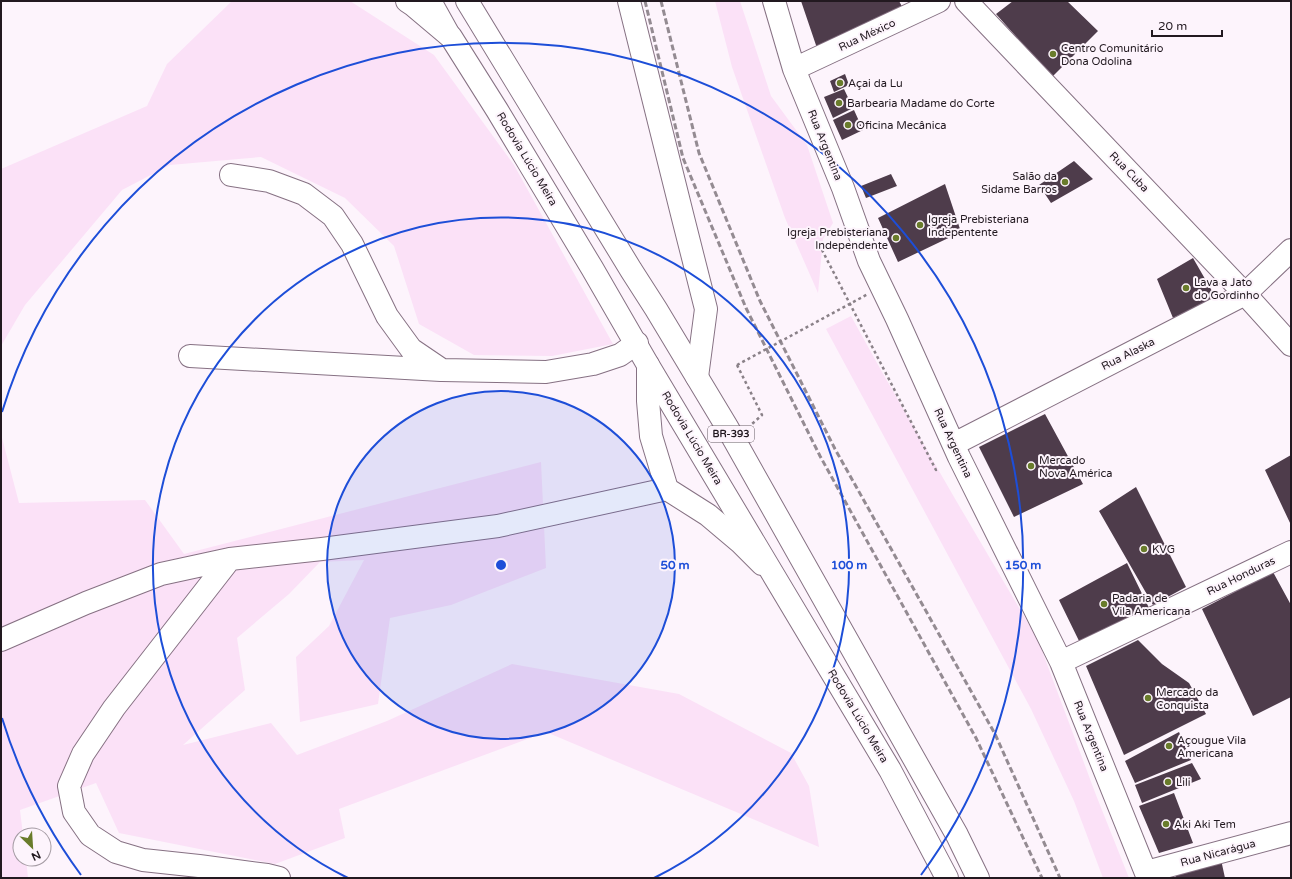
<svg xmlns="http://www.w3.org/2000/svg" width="1292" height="879" viewBox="0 0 1292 879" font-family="'Varela Round',sans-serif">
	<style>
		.green { fill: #fbe1f7 }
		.building { fill: #4e3c4b }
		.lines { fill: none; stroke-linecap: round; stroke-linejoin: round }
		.minor-casing { stroke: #867183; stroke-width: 24 }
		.major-casing { stroke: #867183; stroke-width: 24 }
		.highway-casing { stroke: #867183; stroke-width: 24 }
		.path { stroke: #8a8188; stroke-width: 2.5; stroke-dasharray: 3 3; stroke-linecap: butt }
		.minor { stroke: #fff; stroke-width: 22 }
		.major { stroke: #fff; stroke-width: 22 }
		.highway { stroke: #fff; stroke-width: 22 }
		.rail { stroke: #948b92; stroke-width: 3; stroke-dasharray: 6 3; stroke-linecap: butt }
		.path-bridge { stroke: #8a8188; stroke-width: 2.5; stroke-dasharray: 3 3; stroke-linecap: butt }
		.ring { fill: none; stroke: #1d4ed8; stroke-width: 2 }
		.poi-dot { fill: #697c2b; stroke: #fdf4fc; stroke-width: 1.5 }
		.labels { text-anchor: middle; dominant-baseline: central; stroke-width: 4; stroke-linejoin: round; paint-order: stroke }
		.shield { fill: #fdf4fc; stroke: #645b62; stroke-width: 1 }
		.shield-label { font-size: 10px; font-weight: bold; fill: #221920 }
		.street-label { font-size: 11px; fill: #221920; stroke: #fdf4fc }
		.poi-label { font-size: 11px; fill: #221920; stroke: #fdf4fc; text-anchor: start }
		.centre { fill: #1d4ed8; stroke: #fdf4fc; stroke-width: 2 }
		.ring-label { font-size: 12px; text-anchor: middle; font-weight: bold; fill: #1d4ed8; stroke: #fdf4fc; stroke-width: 4; stroke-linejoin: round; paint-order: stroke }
	</style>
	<rect width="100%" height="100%" fill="#fdf4fc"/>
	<path class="green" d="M232,1H350L434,55L514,165L613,344L552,356L474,355L419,324L394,246L345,198L261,157L170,165L122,190L25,305L1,346V169L147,106L167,64Z
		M715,1H740L771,96L807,145L833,223L823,239L818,293L785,218L732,67Z
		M851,316L882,372L954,497L1038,640L1096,795L1129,878H1103L1074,801L1031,709L826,329Z
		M1,434L19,503L145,500L184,554L541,462L546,568L451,605L390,618L378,704L300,722L296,657L329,626L364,560L320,562L289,594L237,638L245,690L183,745L271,723L297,755L387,721L512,664L679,694L791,753L809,786L819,847L546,732L339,809L345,838L275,864L119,833L96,783L20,810L23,835H20V859H26L28,878H1Z"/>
	<path class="building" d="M801,1H899L906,14L819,54Z
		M1013,1H1067L1098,31L1052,77L996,14Z
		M845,74L849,85L834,92L830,81Z
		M844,89L853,108L833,118L824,97Z
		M854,110L863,130L842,140L833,120Z
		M1074,161L1093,179L1051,203L1039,185Z
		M891,174L897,186L866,198L861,186Z
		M945,184L961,232L898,262L878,218Z
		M1193,258L1216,298L1173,318L1157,279Z
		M1045,414L1083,484L1014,517L979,447Z
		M1291,455V525L1265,470Z
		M1136,487L1186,587L1153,605L1099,511Z
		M1127,563L1149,608L1081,645L1059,600Z
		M1273,572L1291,605V697L1253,716L1202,609Z
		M1138,640L1162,664L1189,683L1206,714L1124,755L1086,666Z
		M1179,732L1191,760L1135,783L1125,761Z
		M1192,763L1201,779L1142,803L1135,785Z
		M1174,793L1193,843L1159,853L1139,806Z
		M1220,855L1225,878H1176L1173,868Z"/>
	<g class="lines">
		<g class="minor-casing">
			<path id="minor" d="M629,1L683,218L706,309L697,377
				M774,1L794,69L843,188L869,261L897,319L959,457L1061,662L1148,878
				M966,1L1245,294L1291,345
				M794,69L939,1
				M231,175L269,181L304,194L333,216L352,244L387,316L411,349L442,370L546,372L593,364L620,355L637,343
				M190,356L441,370
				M648,365V401L651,436L667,489L708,515L740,542L762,564
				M954,444L1245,294L1291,250
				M230,559L114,708L83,754L69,786L74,812L90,835L116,852L143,860L199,866L267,875L279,878
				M1,640L86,603L161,574L230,559L322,549L498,526L667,489
				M1061,662L1291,552
				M1146,872L1291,833"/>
		</g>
		<g class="major-casing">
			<path id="major" d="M430,1L449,35"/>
		</g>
		<g class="highway-casing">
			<path id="highway" d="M407,1L413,5L451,37L497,110L592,268L648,365L890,770L947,878
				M467,1L631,270L656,309L727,427L957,835L978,878"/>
		</g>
		<path class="path" d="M839,243L822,250L936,470L939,468
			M737,365L762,415L752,424"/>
		<use href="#minor" class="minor"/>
		<use href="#major" class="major"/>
		<use href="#highway" class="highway"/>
		<path class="rail" d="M645,1L683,158L746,308L820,456L976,738L1042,878
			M661,1L699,153L760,301L835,449L995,734L1060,878"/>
		<path class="path-bridge" d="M737,365L868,294"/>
	</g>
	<circle cx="501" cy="565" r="174" fill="#1d4ed8" fill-opacity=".12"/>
	<g class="ring">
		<circle cx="501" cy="565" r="174"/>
		<path d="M348 878A348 348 0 1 1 654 878"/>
		<path d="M81 875A522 522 0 0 1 2 718M2 412A522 522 0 1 1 921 875"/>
	</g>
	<g class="poi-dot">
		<circle cx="1053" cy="54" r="4"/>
		<circle cx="840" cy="83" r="4"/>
		<circle cx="839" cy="103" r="4"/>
		<circle cx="848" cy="125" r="4"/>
		<circle cx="1065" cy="182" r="4"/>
		<circle cx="920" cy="225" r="4"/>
		<circle cx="896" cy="238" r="4"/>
		<circle cx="1186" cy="288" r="4"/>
		<circle cx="1031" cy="466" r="4"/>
		<circle cx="1144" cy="549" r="4"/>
		<circle cx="1104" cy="604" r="4"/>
		<circle cx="1148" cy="698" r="4"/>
		<circle cx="1169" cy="746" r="4"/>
		<circle cx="1168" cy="782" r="4"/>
		<circle cx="1166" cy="824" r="4"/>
	</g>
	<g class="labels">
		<rect class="shield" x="708" y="426" width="46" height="16" rx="3"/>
		<g class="shield-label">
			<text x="731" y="434">BR-393</text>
		</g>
		<g class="street-label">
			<text transform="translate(867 35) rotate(-25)">Rua México</text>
			<text transform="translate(825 145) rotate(68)">Rua Argentina</text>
			<text transform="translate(527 159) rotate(59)">Rodovia Lúcio Meira</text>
			<text transform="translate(1129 172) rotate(46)">Rua Cuba</text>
			<text transform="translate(1128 354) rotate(-27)">Rua Alaska</text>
			<text transform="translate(692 438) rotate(59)">Rodovia Lúcio Meira</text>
			<text transform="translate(953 443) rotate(65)">Rua Argentina</text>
			<text transform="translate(1241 576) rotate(-26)">Rua Honduras</text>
			<text transform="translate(858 716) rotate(59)">Rodovia Lúcio Meira</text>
			<text transform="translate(1091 736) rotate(68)">Rua Argentina</text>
			<text transform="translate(1218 853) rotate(-15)">Rua Nicarágua</text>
		</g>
		<g class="poi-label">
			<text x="1061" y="48">Centro Comunitário<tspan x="1061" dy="13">Dona Odolina</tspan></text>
			<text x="848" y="83">Açai da Lu</text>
			<text x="847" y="103">Barbearia Madame do Corte</text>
			<text x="856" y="125">Oficina Mecânica</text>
			<text x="1057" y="176" text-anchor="end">Salão da<tspan x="1057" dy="13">Sidame Barros</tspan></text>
			<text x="928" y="219">Igreja Prebisteriana<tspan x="928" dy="13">Indepentente</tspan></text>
			<text x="888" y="232" text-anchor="end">Igreja Prebisteriana<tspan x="888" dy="13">Independente</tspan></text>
			<text x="1194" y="282">Lava a Jato<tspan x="1194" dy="13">do Gordinho</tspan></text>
			<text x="1039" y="460">Mercado<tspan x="1039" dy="13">Nova América</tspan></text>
			<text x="1152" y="549">KVG</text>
			<text x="1112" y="598">Padaria de<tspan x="1112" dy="13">Vila Americana</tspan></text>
			<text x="1156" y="692">Mercado da<tspan x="1156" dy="13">Conquista</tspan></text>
			<text x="1177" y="740">Açougue Vila<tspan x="1177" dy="13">Americana</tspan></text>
			<text x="1176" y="782">Lili</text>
			<text x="1174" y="824">Aki Aki Tem</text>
		</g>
	</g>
	<circle cx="501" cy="565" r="6" class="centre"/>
	<g class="ring-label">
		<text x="675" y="569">50 m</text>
		<text x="849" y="569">100 m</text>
		<text x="1023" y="569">150 m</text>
	</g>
	<rect width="1292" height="879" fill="none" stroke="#221920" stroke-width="4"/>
	<g transform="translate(32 847) rotate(155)"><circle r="19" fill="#fdf4fc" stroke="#a59ca4"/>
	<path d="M0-3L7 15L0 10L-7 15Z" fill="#697c2b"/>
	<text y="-6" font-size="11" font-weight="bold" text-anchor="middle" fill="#221920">N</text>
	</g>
	<path d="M1152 30v6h70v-6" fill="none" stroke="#221920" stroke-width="2"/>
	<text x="1158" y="30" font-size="12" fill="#221920" stroke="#fdf4fc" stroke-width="3" paint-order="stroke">20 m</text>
</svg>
